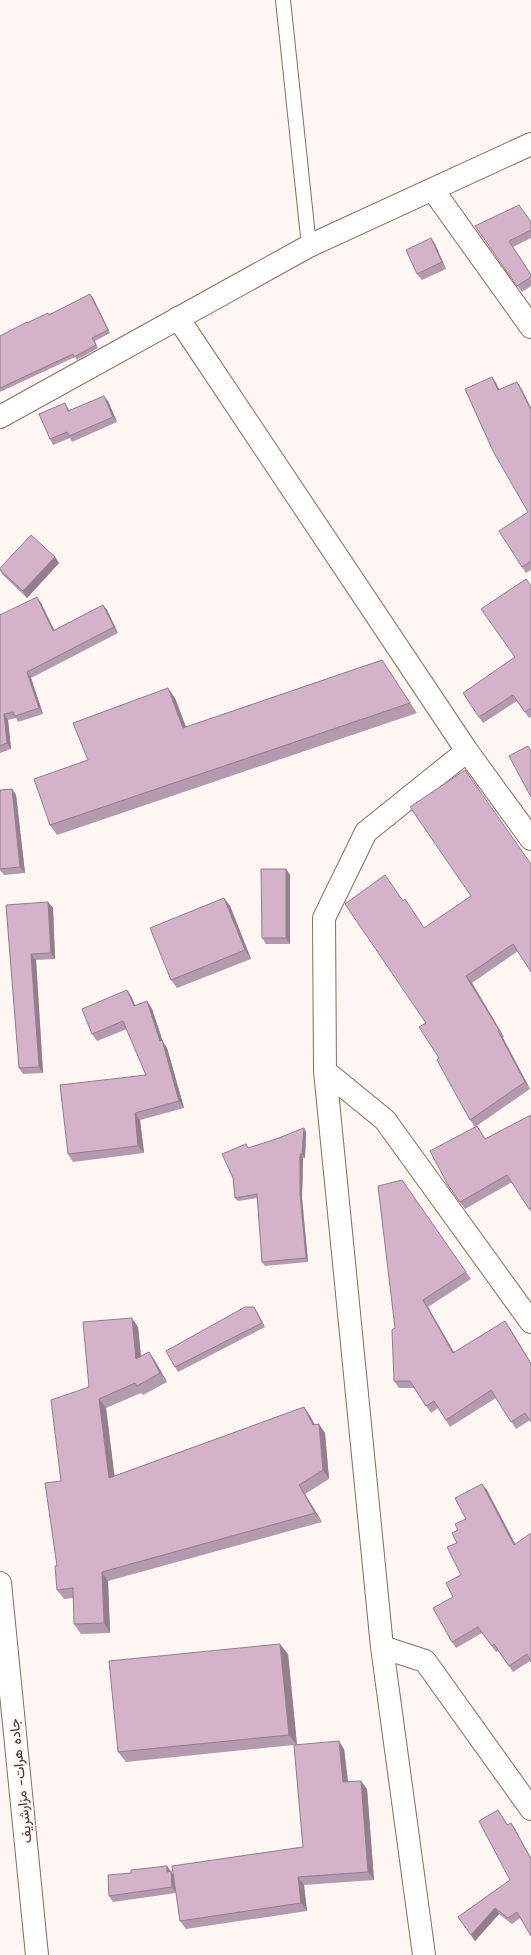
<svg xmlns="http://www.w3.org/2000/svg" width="531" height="1955" viewBox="0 0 531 1955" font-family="'Work Sans',Vazirmatn,sans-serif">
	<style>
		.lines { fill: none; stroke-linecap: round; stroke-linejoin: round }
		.service-casing { stroke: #8c6b5c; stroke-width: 16 }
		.minor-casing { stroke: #8c6b5c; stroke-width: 24 }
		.primary-casing { stroke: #8c6b5c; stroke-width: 24 }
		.trunk-casing { stroke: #8c6b5c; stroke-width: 24 }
		.service { stroke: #fff; stroke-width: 14 }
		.minor { stroke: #fff; stroke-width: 22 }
		.primary { stroke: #fff; stroke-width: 22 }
		.trunk { stroke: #fff; stroke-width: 22 }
		.wall { fill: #b599ae }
		.shaded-wall { fill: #947d8d }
		.building { fill: #d3b2ca; stroke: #947d8d }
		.labels { text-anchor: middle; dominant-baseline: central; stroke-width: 4; stroke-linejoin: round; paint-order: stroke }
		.street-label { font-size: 14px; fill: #41322c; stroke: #fef6f2 }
	</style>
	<rect width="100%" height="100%" fill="#fef6f2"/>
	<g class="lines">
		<g class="service-casing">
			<path id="service" d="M283,0L309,246"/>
		</g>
		<g class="minor-casing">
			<path id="minor" d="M433,190L531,327
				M178,318L467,751L531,839
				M325,1071L385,1120L531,1322
				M382,1647L425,1661L531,1809
				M424,1955L382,1647L325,1071L324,918L366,832L467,751"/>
		</g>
		<g class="primary-casing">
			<path id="primary" d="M0,417L309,246L531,144"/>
		</g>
		<g class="trunk-casing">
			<path id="trunk" d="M0,1583L37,1955"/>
		</g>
		<use href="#service" class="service"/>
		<use href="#minor" class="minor"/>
		<use href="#primary" class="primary"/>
		<use href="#trunk" class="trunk"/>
	</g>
	<path class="wall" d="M531,222V238L513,247L531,274V286L522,292L475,226Z
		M431,238L435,244L446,269L422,280L417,274Z
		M93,298L110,333L95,341L98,348L77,360L75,357L0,392V336L49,314Z
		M492,377L496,383L499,390L517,382L521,388L531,408V570L526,573L522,567L528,512Z
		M108,401L117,422L72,442L70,438L53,445L50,439L65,403L70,411Z
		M55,557L59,563L27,598L3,575L0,570V568Z
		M531,586V717L529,718L517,701L483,723L463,693L515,658Z
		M41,603L54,630L103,605L107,610L118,633L31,678L43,714L18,722L16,718L8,720L11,749L0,753V615Z
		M382,660L417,713L57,835L50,825L88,760L175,698L186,727Z
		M465,770L518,951L472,983L504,1037L503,1038L530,1089L475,1127L470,1120L439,1058L426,1023L403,901L424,928L471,896Z
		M12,789L16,795L25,873L4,875L0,870V790Z
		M286,869L290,875V944H266L262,938Z
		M224,898L230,906L251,959L177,988L171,980Z
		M48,902L53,908L55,959L36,960L43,1073L23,1074L19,1068L6,905Z
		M127,990L132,998L135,1006L147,1001L152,1009L163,1042L167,1048L184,1108L140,1120L144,1153L73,1162L68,1154L146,1075L127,1029L97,1041L92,1034Z
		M531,1115V1212L512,1182L465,1209L448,1185L477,1126L485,1139Z
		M306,1132L305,1158H303L302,1198L308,1262L265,1266L262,1262L257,1198L238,1201L235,1198L233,1178L249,1148Z
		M402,1180L471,1279L428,1307L454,1352L510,1328L531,1363V1422L530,1420L516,1429L496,1398L450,1427L438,1408L431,1413L414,1388H399L394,1381L395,1328Z
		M254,1307L257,1312L265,1327L178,1372L175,1367Z
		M138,1327L141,1356L149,1352L155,1361L167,1382L143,1395L141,1393L106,1408L114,1476L304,1407L310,1416L315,1425L325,1433L329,1479L305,1494L322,1522L108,1581L110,1633L81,1634L74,1624V1598L64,1599L57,1590V1566L61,1481L89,1387Z
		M487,1490L530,1661L513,1672L498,1651L496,1652L482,1633L456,1648L452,1642L453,1597L461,1575L457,1543L458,1530Z
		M288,1654L297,1745L344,1749L348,1782L367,1789L374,1880L304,1885L307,1911L186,1929L180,1921L176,1893L113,1902L109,1896L131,1873L167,1866L173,1876L303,1847L294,1745L126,1762L118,1752Z
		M502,1816L508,1825L511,1823L515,1829L520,1918L512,1924L499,1914L475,1941L458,1917L510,1880Z"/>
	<path class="shaded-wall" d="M431,238L435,244L446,269L442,262Z
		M90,294L93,298L110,333L108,330Z
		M492,377L496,383L503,397L498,390Z
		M517,382L521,388L531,408V410Z
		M104,396L108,401L117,422L113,417Z
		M55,557L59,563L27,598L23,591Z
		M37,597L41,603L57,636L53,631Z
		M103,605L107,610L118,633L114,627Z
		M27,672L31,678L43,714L39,708Z
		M168,688L175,698L190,738L183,728Z
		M4,714L8,720L11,749L7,743Z
		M12,789L16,795L25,873L20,867Z
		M286,869L290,875V944L286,938Z
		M224,898L230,906L251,959L245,950Z
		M48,902L53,908L55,959L51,953Z
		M31,954L36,960L43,1073L39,1067Z
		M466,976L472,983L504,1037L499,1030Z
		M127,990L132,998L139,1014L134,1006Z
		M147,1001L152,1009L163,1042L167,1048L184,1108L179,1101Z
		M498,1031L503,1038L530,1089L525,1082Z
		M135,1113L140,1120L144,1153L138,1146Z
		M304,1128L306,1132L305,1158L302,1154Z
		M300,1154L303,1158L302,1198L308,1262L306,1258L300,1194Z
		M423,1300L428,1307L458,1360L453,1353Z
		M254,1307L257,1312L265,1327L262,1323Z
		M132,1318L138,1327L142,1368L136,1359Z
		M505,1321L531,1363V1364Z
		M149,1352L155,1361L167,1382L160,1373Z
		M99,1399L106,1408L116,1487L109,1478Z
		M304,1407L310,1416L320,1434L319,1424L325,1433L329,1479L323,1470L313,1425Z
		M482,1484L487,1490L519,1551L514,1545Z
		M299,1485L305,1494L322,1522L315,1513Z
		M102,1572L108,1581L110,1633L104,1623Z
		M280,1644L288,1654L297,1745L289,1735Z
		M339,1741L344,1749L349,1790L343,1782Z
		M361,1781L367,1789L374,1880L368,1872Z
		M511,1823L515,1829L531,1858V1859Z
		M167,1866L175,1877L176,1893L172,1887L167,1872Z
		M298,1877L304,1885L307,1911L301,1903Z
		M495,1908L499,1914L475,1941L471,1935Z"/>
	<path class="building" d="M519,205L531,222V230L509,241L531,275V277L517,286L475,226Z
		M431,238L442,262L417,274L406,250Z
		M90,294L108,330L92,338L96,345L74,357L73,354L0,388V336L27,322V323L48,313L49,315Z
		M492,377L498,390L517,382L531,410V561L522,567L499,531L528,512L493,451L465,389Z
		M104,396L113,417L69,436L67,432L50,439L39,414L65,403L68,411Z
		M31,535L55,557L23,591L0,570V568Z
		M526,579L531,586V708L525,712L513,695L479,717L463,693L515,657L481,609Z
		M37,597L53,631L103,605L114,627L27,672L39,708L15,716L13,712L4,714L7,743L0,746V615Z
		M382,660L410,703L50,825L34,779L88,760L73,723L168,688L183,728Z
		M528,746L531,751V797L509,756Z
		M465,770L531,864V972L513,944L466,976L499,1030L498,1031L525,1082L470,1120L437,1060L439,1058L419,1027L426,1023L345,904L385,875L403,901L405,899L424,928L471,896L410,807Z
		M12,789L20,867L0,869V790Z
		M261,869H286V938H262Z
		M224,898L245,950L171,980L150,928Z
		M48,902L51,953L31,954L39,1067L19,1068L6,905Z
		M127,990L134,1006L147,1001L160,1041L162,1040L179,1101L135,1113L138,1146L68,1154L60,1085L146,1075L123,1021L92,1034L82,1009Z
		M531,1115V1208L529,1209L507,1175L460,1202L448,1185L430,1151L477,1126L485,1139Z
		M304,1128L302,1154H300V1194L306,1258L262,1262L257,1194L235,1198L233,1178L222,1154L246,1144L248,1148L276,1139Z
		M402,1180L466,1272L423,1300L453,1353L505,1321L531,1364V1422L525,1413L511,1422L491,1390L446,1420L434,1401L426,1406L410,1381H394L392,1330L395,1328L378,1186Z
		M245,1307H254L262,1323L175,1367L166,1351Z
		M132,1318L136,1359L149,1352L160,1373L137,1386L135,1383L99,1399L109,1478L304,1407L313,1425L319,1424L323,1470L299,1485L315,1513L102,1572L104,1623L74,1624L73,1588L57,1590L55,1566H57L45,1483L61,1481L51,1400L89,1387L83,1322Z
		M482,1484L514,1545L531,1533V1662L527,1654L509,1666L494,1644L492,1646L478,1627L452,1642L433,1608L453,1597L446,1583L461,1575L447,1547L457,1543L452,1533L458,1530L455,1524L466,1519L455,1498Z
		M280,1644L289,1735L118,1752L109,1661Z
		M339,1741L343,1782L361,1781L368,1872L298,1877L301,1903L180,1921L172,1866L303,1847L294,1745Z
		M498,1810L507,1825L511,1823L531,1859V1936L517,1912L508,1918L495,1908L471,1935L458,1917L510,1880L479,1821Z
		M167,1866V1872L171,1871L172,1887L109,1896L108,1875L131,1873V1870Z"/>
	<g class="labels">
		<g class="street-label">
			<text transform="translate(20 1781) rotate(-96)">جاده هرات- مزارشریف</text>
		</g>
	</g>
</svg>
